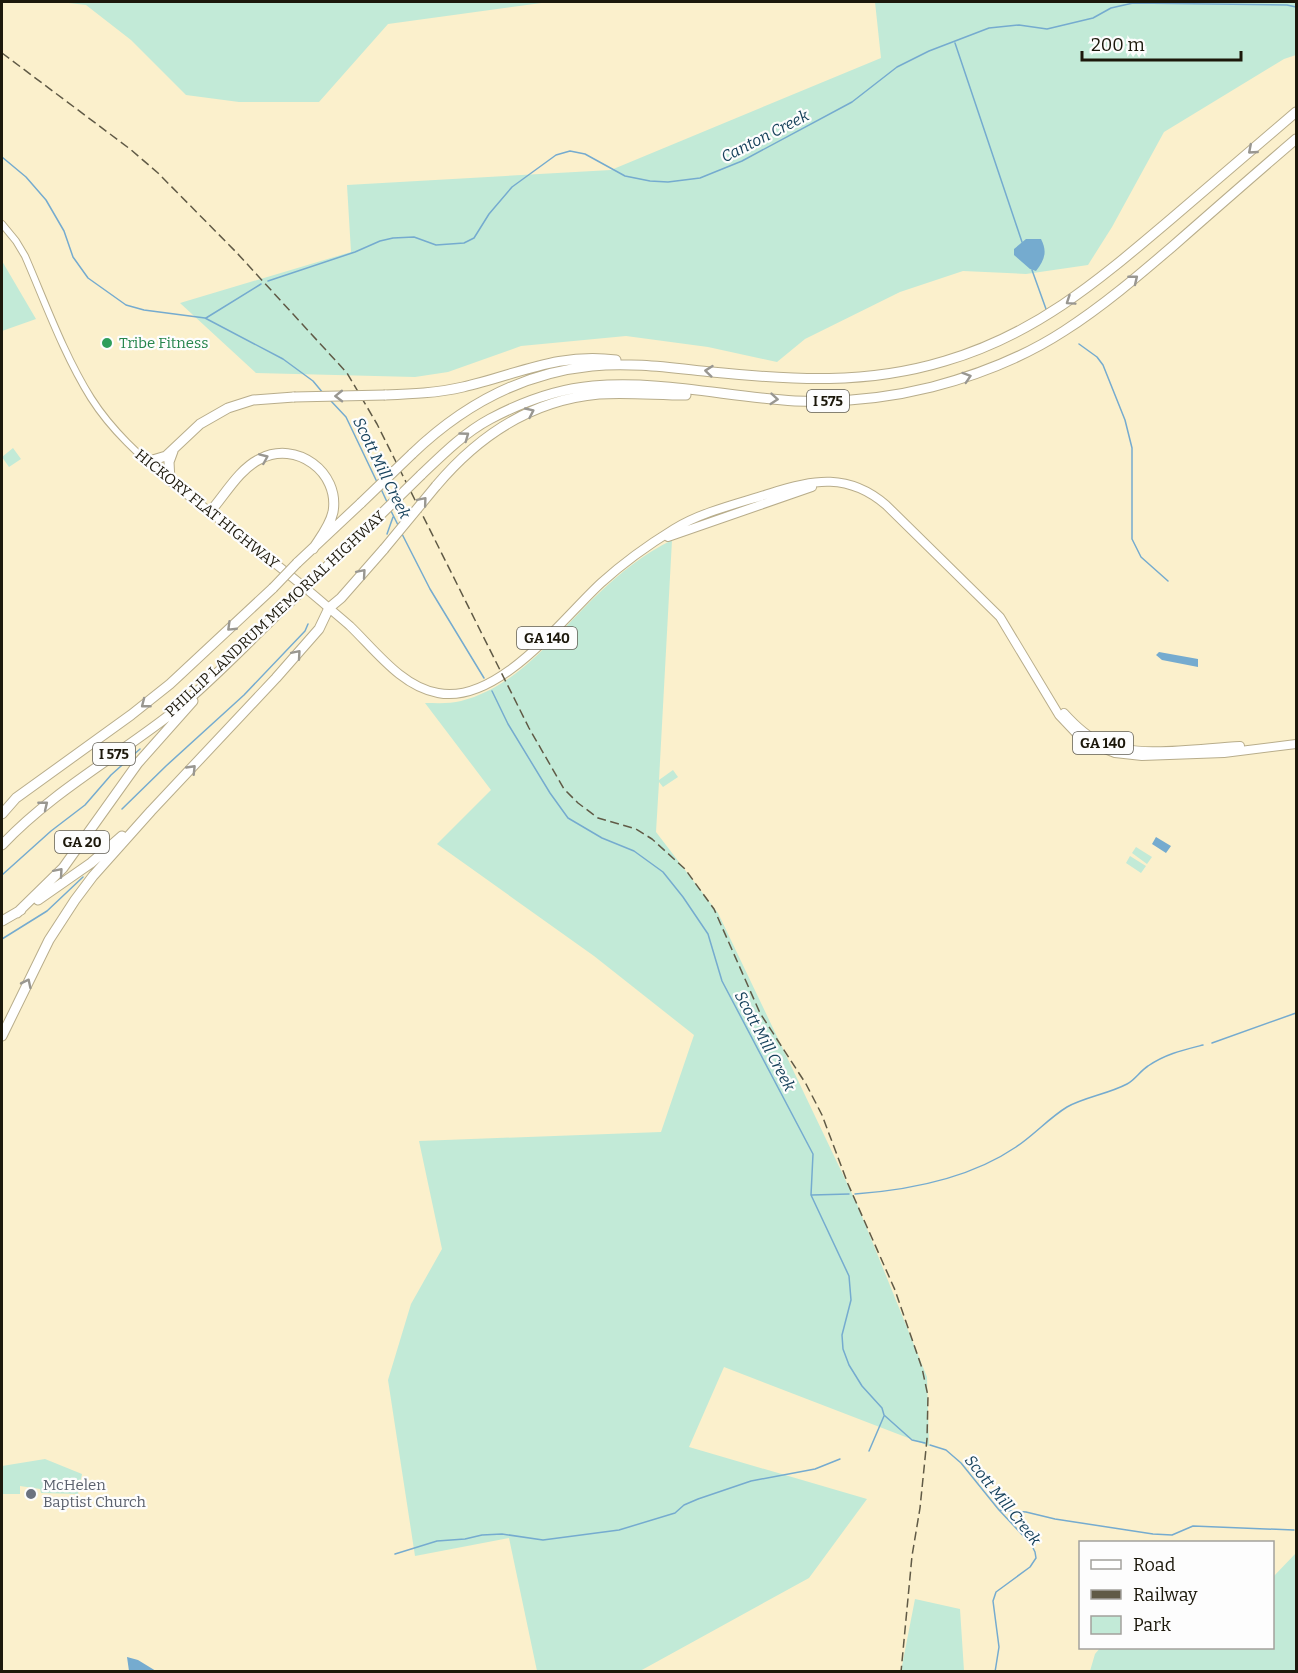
<svg xmlns="http://www.w3.org/2000/svg" width="1298" height="1673" viewBox="0 0 1298 1673" font-family="Bitter,serif">
	<style>
		.green { fill: #c2ead7 }
		.water { fill: #75abcf }
		.lines { fill: none; stroke-linecap: round; stroke-linejoin: round }
		.stream { stroke: #75abcf; stroke-width: 1.5 }
		.minor-casing { stroke: #b8ad8b; stroke-width: 8 }
		.major-casing { stroke: #b8ad8b; stroke-width: 10 }
		.highway-casing { stroke: #b8ad8b; stroke-width: 11 }
		.minor { stroke: #fff; stroke-width: 6 }
		.major { stroke: #fff; stroke-width: 8 }
		.highway { stroke: #fff; stroke-width: 9 }
		.rail { stroke: #605a46; stroke-width: 1.5; stroke-dasharray: 9 4.5; stroke-linecap: butt }
		.highway-bridge-casing { stroke: #b8ad8b; stroke-width: 11; stroke-linecap: butt }
		.highway-bridge { stroke: #fff; stroke-width: 9 }
		.oneway { stroke: #999791 }
		.leisure-dot { fill: #2e9e5b; stroke: #fdfdfd; stroke-width: 2 }
		.worship-dot { fill: #6b7280; stroke: #fdfdfd; stroke-width: 2 }
		.labels { text-anchor: middle; dominant-baseline: central; stroke-width: 4.5; stroke-linejoin: round; paint-order: stroke }
		.shield { fill: #fdfdfd; stroke: #605d54; stroke-width: 1.5 }
		.shield-label { font-size: 14px; font-weight: bold; fill: #1c180b }
		.leisure-label { font-size: 15px; fill: #27864d; stroke: #fdfdfd; text-anchor: start }
		.street-label { font-size: 15px; fill: #1c180b; stroke: #fdfdfd }
		.worship-label { font-size: 15px; fill: #5b616d; stroke: #fdfdfd; text-anchor: start }
		.water-label { font-size: 16px; font-style: italic; fill: #16415b; stroke: #fdfdfd }
	</style>
	<rect width="100%" height="100%" fill="#fbf0cc"/>
	<path class="green" d="M60,2H549L388,24L319,102H239L186,95L131,40L86,5Z
		M875,2H1296V55L1284,59L1164,132L1112,227L1088,265L1026,274L963,271L900,292L805,339L777,362L708,347L626,336L521,346L448,372L415,377L256,373L180,303L351,252L347,185L611,170L881,58Z
		M2,261L36,319L2,331Z
		M13,448L21,459L9,467L2,457Z
		M672,540L659,780L673,770L678,777L663,787L659,782L656,832L718,913L857,1204L927,1377L929,1446L724,1367L689,1447L867,1499L809,1578L640,1671H537L509,1538L415,1556L388,1380L411,1304L442,1249L419,1141L661,1132L694,1035L594,956L437,844L491,790L425,703C436,703 450,704 461,701C518,687 558,632 598,594C620,573 645,553 672,540Z
		M1136,847L1152,857L1147,864L1132,853Z
		M1130,856L1146,866L1141,873L1126,863Z
		M45,1459L82,1474L78,1494L41,1493L40,1489L20,1486V1494H2V1466Z
		M1296,1553V1671H1090L1095,1654L1100,1648H1272L1273,1577Z
		M915,1599L960,1609L964,1671H901Z"/>
	<path class="water" d="M1026,239H1041C1048,252 1044,261 1036,271L1030,269L1014,255V249Z
		M1159,652L1198,659V667L1162,660L1156,655Z
		M1156,837L1171,846L1166,853L1152,844Z
		M127,1657L138,1660L156,1671H129Z"/>
	<g class="lines">
		<path class="stream" d="M955,43L1022,242
			M2,157L26,177L46,200L64,231L73,257L88,278L126,305L144,310L205,318L283,359L313,381L323,393
			M1032,270L1046,309
			M268,281L355,252L380,241L393,238L414,237L436,245L464,243L474,238L489,214L512,187L556,155L570,151L585,154L625,176L650,181L668,182L700,178L742,161L852,102L897,67L929,51L989,28L1019,25L1047,29L1093,18L1111,8L1133,3L1287,5L1296,7
			M206,318L261,284
			M1079,344L1097,357L1103,365L1125,420L1132,448V539L1141,557L1168,581
			M331,401L346,417L377,482
			M381,489L388,504
			M391,511L398,525
			M401,532L430,589L484,678
			M387,534L393,517
			M492,691L508,724L550,793L568,818L602,838L634,851L663,872L683,897L708,934L722,981L813,1154L811,1195L849,1276L851,1300L842,1335L843,1349L849,1365L862,1386L882,1408L884,1415L912,1440L925,1443
			M122,809L166,766L244,695L305,631L308,624
			M2,875L51,831L85,805L111,775L140,749
			M2,939L47,911L83,877
			M1212,1043L1296,1013
			M855,1194C910,1190 969,1179 1016,1147C1034,1135 1049,1118 1067,1107C1085,1097 1108,1094 1127,1084C1135,1080 1140,1071 1148,1066C1165,1054 1183,1050 1203,1045
			M812,1195L849,1194
			M930,1445L946,1450L961,1463L999,1510L1031,1544L1035,1552L1036,1558L1030,1567L996,1592L993,1601L999,1647L995,1672
			M869,1451L884,1416
			M999,1510L1026,1512L1055,1519L1153,1534L1172,1535L1193,1526L1294,1530
			M395,1554L437,1541L465,1539L482,1535L502,1534L543,1540L619,1530L675,1513L684,1505L698,1499L751,1481L815,1469L840,1459"/>
		<g class="minor-casing">
			<path id="minor" d="M2,224L16,241L25,256C45,302 64,355 91,398C112,431 140,456 170,481"/>
		</g>
		<g class="major-casing">
			<path id="major" d="M170,481C221,521 273,560 322,602C331,610 341,618 350,626C375,650 402,687 438,693C498,705 562,619 601,583C623,563 648,545 674,529C701,512 740,503 771,493C813,479 849,473 886,505L1000,617L1059,715L1076,733L1090,743L1115,753L1142,756L1224,753L1296,744
				M668,537L812,487
				M1064,713C1074,724 1086,736 1100,742C1139,759 1198,748 1240,746"/>
		</g>
		<g class="highway-casing">
			<path id="highway" d="M385,395C411,394 437,393 463,387C516,375 559,352 616,360
				M412,454C462,406 522,373 592,366C632,362 672,368 712,372C793,380 866,385 945,361C1037,334 1099,280 1171,219C1213,183 1255,147 1296,112
				M146,462L166,456L200,424L228,408L253,400L294,397
				M421,475C443,454 464,433 490,419C522,402 558,389 593,386C660,380 728,397 795,401C841,403 888,398 932,387C978,375 1024,357 1064,331C1103,306 1138,276 1173,246C1214,210 1255,174 1296,139
				M170,481L169,462L173,451
				M436,486C478,436 532,400 599,394C627,392 657,395 686,395
				M209,513C225,495 239,469 260,459C296,440 340,472 333,512C330,526 320,538 313,549
				M297,563L361,503
				M315,578L371,524
				M2,814L16,798L131,715L170,684L273,588
				M2,845C53,791 118,756 176,710C216,677 252,638 290,602
				M38,900L91,863L122,836
				M17,913L63,868L138,763L193,701
				M2,921L21,910
				M2,1036L49,940L75,900L93,876L151,811L276,678L319,629L329,608L341,598L384,549"/>
		</g>
		<use href="#minor" class="minor"/>
		<use href="#major" class="major"/>
		<use href="#highway" class="highway"/>
		<path class="rail" d="M2,53L130,149L158,173L237,253L347,373L377,424L529,728L564,789L578,803L598,818L636,829L652,839L685,869L714,909L760,1013L806,1084L822,1115L848,1184L895,1290L922,1368L928,1396L927,1439L920,1508L912,1556L901,1672"/>
		<g class="highway-bridge-casing">
			<path id="highway-bridge" d="M294,397L385,395
				M361,503L412,454
				M371,524L421,475
				M384,549L436,486
				M273,588L297,563
				M290,602L315,578"/>
		</g>
		<use href="#highway-bridge" class="highway-bridge"/>
	</g>
	<defs><path id="oneway-chevron" d="M-2-3.5L2.5 0L-2 3.5" fill="none" stroke-width="1.6" stroke-linecap="round" stroke-linejoin="round" transform="scale(1.5)"/></defs>
	<g class="oneway">
		<use href="#oneway-chevron" transform="translate(1252 150) rotate(139)"/>
		<use href="#oneway-chevron" transform="translate(1134 279) rotate(-39)"/>
		<use href="#oneway-chevron" transform="translate(1070 301) rotate(146)"/>
		<use href="#oneway-chevron" transform="translate(709 371) rotate(-174)"/>
		<use href="#oneway-chevron" transform="translate(967 377) rotate(-18)"/>
		<use href="#oneway-chevron" transform="translate(339 396) rotate(179)"/>
		<use href="#oneway-chevron" transform="translate(774 399) rotate(5)"/>
		<use href="#oneway-chevron" transform="translate(530 412) rotate(-25)"/>
		<use href="#oneway-chevron" transform="translate(465 436) rotate(-36)"/>
		<use href="#oneway-chevron" transform="translate(264 458) rotate(-23)"/>
		<use href="#oneway-chevron" transform="translate(423 501) rotate(-50)"/>
		<use href="#oneway-chevron" transform="translate(362 573) rotate(-49)"/>
		<use href="#oneway-chevron" transform="translate(231 627) rotate(136)"/>
		<use href="#oneway-chevron" transform="translate(297 654) rotate(-49)"/>
		<use href="#oneway-chevron" transform="translate(145 704) rotate(142)"/>
		<use href="#oneway-chevron" transform="translate(192 769) rotate(-46)"/>
		<use href="#oneway-chevron" transform="translate(44 805) rotate(-39)"/>
		<use href="#oneway-chevron" transform="translate(59 872) rotate(-49)"/>
		<use href="#oneway-chevron" transform="translate(27 983) rotate(-64)"/>
	</g>
	<circle class="leisure-dot" cx="107" cy="343" r="6"/>
	<circle class="worship-dot" cx="31" cy="1494" r="6"/>
	<g class="labels">
		<g class="shield">
			<rect x="807" y="390" width="42" height="22" rx="4.5"/>
			<rect x="517" y="627" width="60" height="22" rx="4.5"/>
			<rect x="1073" y="732" width="60" height="22" rx="4.5"/>
			<rect x="93" y="743" width="42" height="22" rx="4.5"/>
			<rect x="55" y="831" width="54" height="22" rx="4.5"/>
		</g>
		<g class="shield-label">
			<text x="828" y="401">I 575</text>
			<text x="547" y="638">GA 140</text>
			<text x="1103" y="743">GA 140</text>
			<text x="114" y="754">I 575</text>
			<text x="82" y="842">GA 20</text>
		</g>
		<g class="leisure-label">
			<text x="119" y="343">Tribe Fitness</text>
		</g>
		<g class="street-label">
			<text transform="translate(207 509) rotate(39)">HICKORY FLAT HIGHWAY</text>
			<text transform="translate(275 614) rotate(-43)">PHILLIP LANDRUM MEMORIAL HIGHWAY</text>
		</g>
		<g class="worship-label">
			<text x="43" y="1485">McHelen<tspan x="43" dy="17">Baptist Church</tspan></text>
		</g>
		<g class="water-label">
			<text transform="translate(765 136) rotate(-27)">Canton Creek</text>
			<text transform="translate(382 468) rotate(64)">Scott Mill Creek</text>
			<text transform="translate(765 1041) rotate(62)">Scott Mill Creek</text>
			<text transform="translate(1003 1500) rotate(51)">Scott Mill Creek</text>
		</g>
	</g>
	<rect width="1298" height="1673" fill="none" stroke="#1c180b" stroke-width="6"/>
	<rect x="1079" y="1541" width="195" height="108" fill="#fdfdfd" stroke="#a3a19c" stroke-width="1.5"/>
	<rect x="1091" y="1560" width="30" height="9" fill="#ffffff" stroke="#a3a19c" stroke-width="1.5"/>
	<text x="1133" y="1571" font-size="18" fill="#1c180b">Road</text>
	<rect x="1091" y="1590" width="30" height="9" fill="#605a46" stroke="#a3a19c" stroke-width="1.5"/>
	<text x="1133" y="1601" font-size="18" fill="#1c180b">Railway</text>
	<rect x="1091" y="1616" width="30" height="18" fill="#c2ead7" stroke="#a3a19c" stroke-width="1.5"/>
	<text x="1133" y="1631" font-size="18" fill="#1c180b">Park</text>
	<path d="M1082 51v9h159v-9" fill="none" stroke="#1c180b" stroke-width="3"/>
	<text x="1091" y="51" font-size="18" fill="#1c180b" stroke="#fdfdfd" stroke-width="4.5" paint-order="stroke">200 m</text>
</svg>
